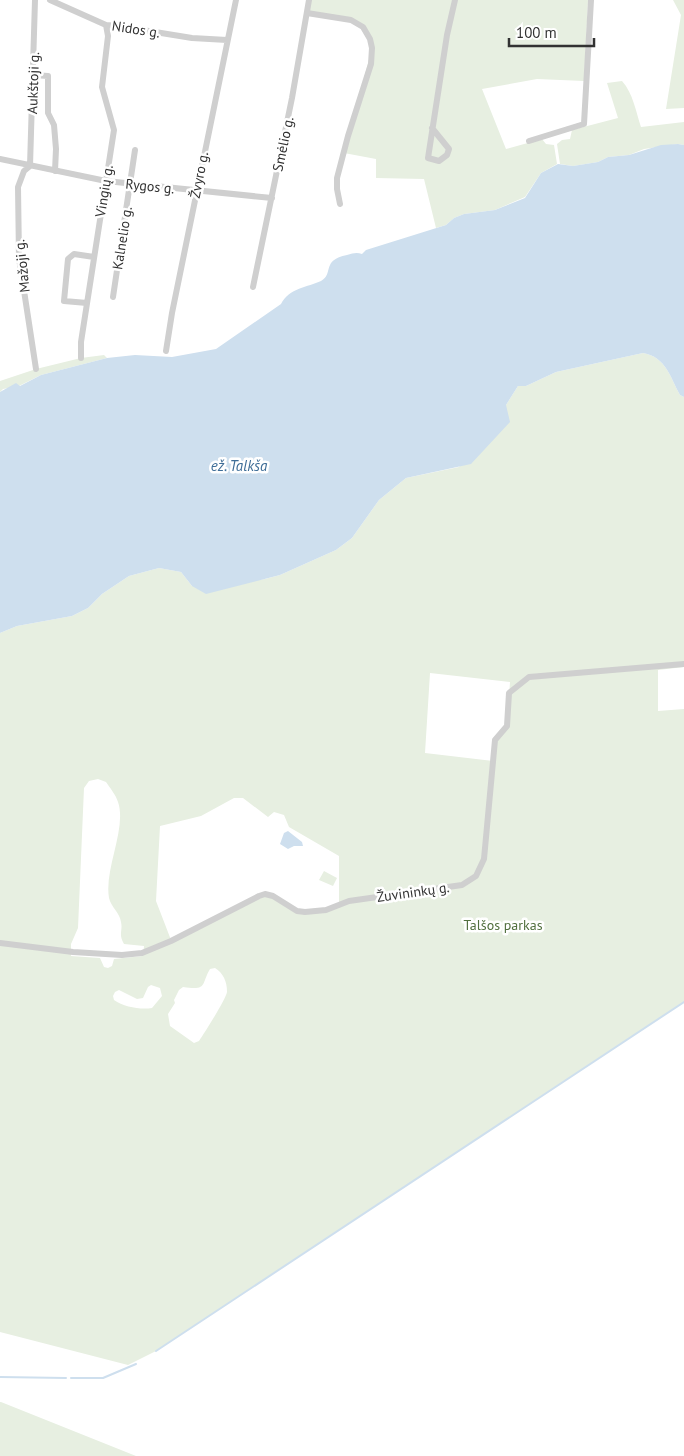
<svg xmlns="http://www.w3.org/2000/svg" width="684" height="1456" viewBox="0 0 684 1456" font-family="'PT Sans',sans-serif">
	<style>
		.green { fill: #e7efe1; fill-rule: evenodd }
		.water { fill: #cedfee }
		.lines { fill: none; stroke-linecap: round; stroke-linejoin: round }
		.stream { stroke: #cedfee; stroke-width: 2 }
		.street { stroke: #cfcfcf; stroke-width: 6 }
		.labels { text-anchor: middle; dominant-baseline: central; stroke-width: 5; stroke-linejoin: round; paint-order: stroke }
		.street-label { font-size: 14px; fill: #323232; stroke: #fff }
		.park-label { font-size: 14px; fill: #516f3e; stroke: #fff }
		.water-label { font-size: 15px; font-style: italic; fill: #3e6d97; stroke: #fff }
	</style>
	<rect width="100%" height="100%" fill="#fff"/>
	<path class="green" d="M309,0H588L584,81L537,79L482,89L506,149L542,139L546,144L554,145L557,164L541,173L525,197L495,210L464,214L454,218L446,225L436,228L424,179L376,178V159L344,153L372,48L363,27L351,20L307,13Z
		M673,0H684V108L666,109L681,15Z
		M622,81C633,93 636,112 641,127L684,122V145L678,144L644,149L629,155L608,157L598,162L573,166L560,164L557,144L562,140L570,139L572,130L618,118L607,83Z
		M643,353C666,357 670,377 680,395L684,397V667L658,670V711L684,709V1002L156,1351L128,1365L0,1332V633L17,626L72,616L88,608L102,594L129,576L159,568L181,572L192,586L250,581L265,579L280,575L336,550L352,538L379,500L406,478L459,467L506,405L518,386H526L556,372ZM430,673L510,682L507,726L495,740L493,761L425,753ZM98,779L106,782C110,788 116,795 118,802C127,828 104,869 109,898C111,907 120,913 121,922C123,931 118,934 124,944L144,946L143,956L114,959L112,966L108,968L104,967L100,958L71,956V944L78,928L84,788L89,781ZM234,798H243L268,817L274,812L284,815L289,827L339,856V906L297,911L273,896H259L171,940L156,901L160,826L201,816ZM215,968C223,973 227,981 227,992C226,999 205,1032 199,1041L194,1043L170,1026L168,1014L175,1003L174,1000L179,990L183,987C208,991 201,984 210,969ZM151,985L160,988L162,996L152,1008C141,1010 124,1007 114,1000L113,996L115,992L119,990L137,999L143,998L148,987Z
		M104,355L107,358L41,375L19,386L3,389L0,392V381L36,369L81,358Z
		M324,871L337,878L333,886L319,880Z
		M0,1402H1L136,1456H0Z"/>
	<path class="water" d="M678,144L684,145V397L680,395C670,377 666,357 643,353L556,372L526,386H518L506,405L510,422L471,464L406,478L379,500L352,538L336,550L280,575L206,594L192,586L181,572L159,568L129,576L102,594L88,608L72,616L17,626L0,633V392L16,383L20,386L41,375L107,358L135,355L172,357L216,349L281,304C289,288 308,287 321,281C334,274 321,260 347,255C353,253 357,252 362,254L366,250L446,225L454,218L464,214L495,210L525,198L541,173L558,164L573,166L598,162L608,157L629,155L661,145Z
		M288,831L302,842L303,846H294L288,849L280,844L284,833Z"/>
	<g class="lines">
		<path class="stream" d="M156,1351L684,1002
			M0,1377L66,1378
			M71,1378H103L136,1364"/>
		<path class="street" d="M35,0L30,166L24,171L18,187L19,258L36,369
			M50,0L106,25L118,26L192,38L227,40
			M307,13L351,20L363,27L370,39L372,48L371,64L348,136L337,178V189L340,204
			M33,75L48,76V113L54,125L56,149L55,171
			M432,128L449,149L447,155L439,161L428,158L447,35L455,0
			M529,141L584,124L591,0
			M0,159L106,181L272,198
			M253,287L292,98L309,0
			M113,297L135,150
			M87,303L64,301L68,259L74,254L94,257
			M166,351L172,313L236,0
			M81,358V342L114,130L102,87L108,36L106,25
			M0,943L73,952L122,955L142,953L171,941L259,896L265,894L273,896L297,911L305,912L326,910L349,901L462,885L476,876L484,859L495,740L507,726L509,693L529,677L684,664"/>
	</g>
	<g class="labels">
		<g class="street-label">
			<text transform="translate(136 29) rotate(9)">Nidos g.</text>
			<text transform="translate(33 83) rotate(-88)">Aukštoji g.</text>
			<text transform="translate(283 144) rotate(-78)">Smėlio g.</text>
			<text transform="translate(199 175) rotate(-79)">Žvyro g.</text>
			<text transform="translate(150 186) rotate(6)">Rygos g.</text>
			<text transform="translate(104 191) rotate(-81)">Vingių g.</text>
			<text transform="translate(122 238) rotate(-81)">Kalnelio g.</text>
			<text transform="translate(22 266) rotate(-96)">Mažoji g.</text>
			<text transform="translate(413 892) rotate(-8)">Žuvininkų g.</text>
		</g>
		<g class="park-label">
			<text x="503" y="925">Talšos parkas</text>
		</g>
		<g class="water-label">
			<text x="239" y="465">ež. Talkša</text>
		</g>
	</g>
	<path d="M509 38v8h85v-8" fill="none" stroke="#323232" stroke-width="2.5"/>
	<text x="516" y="38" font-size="15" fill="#323232" stroke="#ffffff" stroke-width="4" paint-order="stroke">100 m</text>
</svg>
